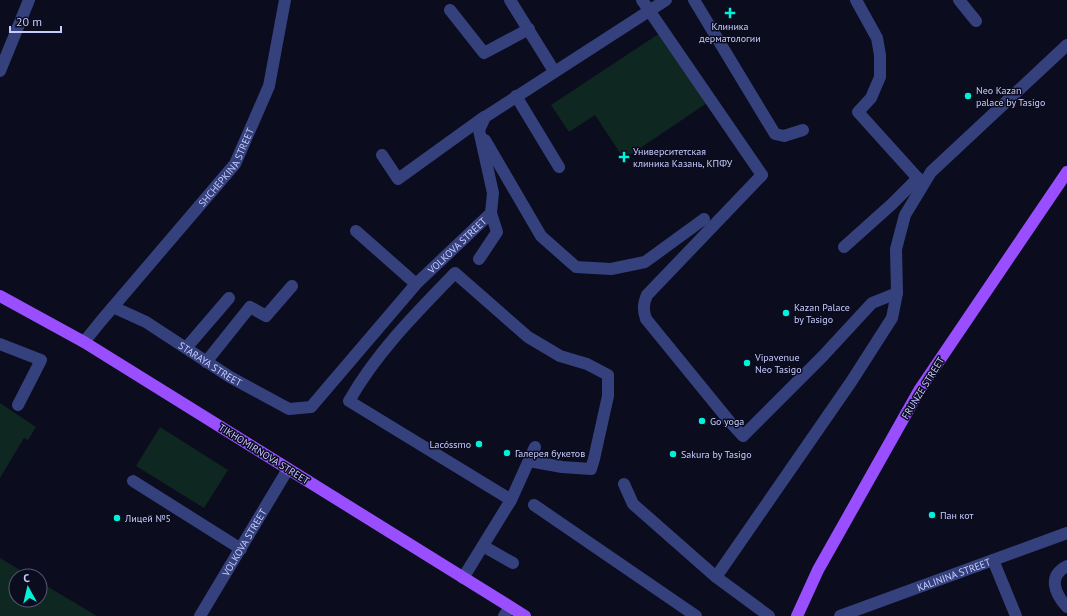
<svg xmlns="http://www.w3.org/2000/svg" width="1067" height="616" viewBox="0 0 1067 616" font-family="'PT Sans',sans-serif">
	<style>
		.green { fill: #0e2721 }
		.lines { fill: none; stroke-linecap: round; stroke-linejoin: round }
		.minor { stroke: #35417d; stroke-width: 12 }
		.major { stroke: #994eff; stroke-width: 12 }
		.poi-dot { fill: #00f2da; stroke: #0b0c1d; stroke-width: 1.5 }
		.labels { text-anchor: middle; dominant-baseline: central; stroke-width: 3; stroke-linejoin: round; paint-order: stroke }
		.poi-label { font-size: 10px; fill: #c7ccff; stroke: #0b0c1d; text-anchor: start }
		.street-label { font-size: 10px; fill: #c7ccff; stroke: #0b0c1d }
	</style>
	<rect width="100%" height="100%" fill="#0b0c1d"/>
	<path class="green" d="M660,33L707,103L624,159L595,115L569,132L551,105Z
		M0,403L36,427L28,440L24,438L0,478Z
		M160,427L228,470L204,508L136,466Z
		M0,558L30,576H16V600H40V582L97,616H0Z"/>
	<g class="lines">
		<g class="minor">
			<path d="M510,0L554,71"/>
			<path d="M642,0L762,175L647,295C643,304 643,310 646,319L730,422L743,436L822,357L872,303L897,293"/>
			<path d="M694,0L775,134L784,136L803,130"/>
			<path d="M856,0L877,38L880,55V77L871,98L858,112L923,184"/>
			<path d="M959,0L976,21"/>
			<path d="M450,10L484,53L529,29"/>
			<path d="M0,71L29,0"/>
			<path d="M516,96L559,167"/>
			<path d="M485,140L541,236L576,267L611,269L645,262L704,219"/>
			<path d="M382,155L398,179L484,117"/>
			<path d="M356,231L416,284"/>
			<path d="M844,247L892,204L918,178"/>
			<path d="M479,259L497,232L491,213"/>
			<path id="s1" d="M113,307L146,322L230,377L289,409L311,407L416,284L491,213L493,193L479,130L485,117L666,0"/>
			<path id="s2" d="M84,342L101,321L235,164L269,86L285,0"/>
			<path d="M0,344L41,360L18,405"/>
			<path d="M186,348L229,298"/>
			<path d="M206,362L250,307L266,316L292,286"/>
			<path d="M133,481L241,549"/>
			<path d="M624,484L633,504L716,577"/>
			<path d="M511,500L535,447"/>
			<path d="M534,505L696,616"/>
			<path d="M483,546L513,563"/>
			<path d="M993,560L1016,616"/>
			<path d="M1067,566C1047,576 1055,594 1067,607"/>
			<path d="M463,578L511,500L349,401C377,352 416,313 455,273L528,337L560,356L587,364L608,375V396L594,459L591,469L562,467L529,461"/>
			<path id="s3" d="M200,616L288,469"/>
			<path d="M504,616L510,607"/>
			<path d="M769,616L716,577L851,382L892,318L897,293L896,249L905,215L931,172L1067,45"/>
			<path id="s4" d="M840,616L1067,533"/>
		</g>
		<path class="major" d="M0,296L84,342L525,616
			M797,616L818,570L920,389L1067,172"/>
	</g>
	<g class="poi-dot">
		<path d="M728 7h4v4h4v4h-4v4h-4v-4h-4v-4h4z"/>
		<circle cx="968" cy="96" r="4"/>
		<path d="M622 151h4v4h4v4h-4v4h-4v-4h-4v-4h4z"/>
		<circle cx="786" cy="313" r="4"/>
		<circle cx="747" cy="363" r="4"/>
		<circle cx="702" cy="421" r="4"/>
		<circle cx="479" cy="444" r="4"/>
		<circle cx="507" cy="453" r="4"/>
		<circle cx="673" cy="454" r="4"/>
		<circle cx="932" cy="515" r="4"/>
		<circle cx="117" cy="518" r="4"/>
	</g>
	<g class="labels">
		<g class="poi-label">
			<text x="730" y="26" text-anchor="middle">Клиника<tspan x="730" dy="12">дерматологии</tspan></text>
			<text x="976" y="90">Neo Kazan<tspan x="976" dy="12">palace by Tasigo</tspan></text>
			<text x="633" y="151">Университетская<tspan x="633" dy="12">клиника Казань, КПФУ</tspan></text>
			<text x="794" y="307">Kazan Palace<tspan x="794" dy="12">by Tasigo</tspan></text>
			<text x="755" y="357">Vipavenue<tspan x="755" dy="12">Neo Tasigo</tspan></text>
			<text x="710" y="421">Go yoga</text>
			<text x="471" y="444" text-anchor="end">Lacóssmo</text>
			<text x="515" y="453">Галерея букетов</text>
			<text x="681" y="454">Sakura by Tasigo</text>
			<text x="940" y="515">Пан кот</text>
			<text x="125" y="518">Лицей №5</text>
		</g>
		<g class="street-label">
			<text stroke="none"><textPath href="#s2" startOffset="226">SHCHEPKINA STREET</textPath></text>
			<text stroke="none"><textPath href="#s1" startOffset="444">VOLKOVA STREET</textPath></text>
			<text stroke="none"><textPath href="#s1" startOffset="113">STARAYA STREET</textPath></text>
			<text transform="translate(923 388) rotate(-58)">FRUNZE STREET</text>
			<text transform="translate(264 454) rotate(32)">TIKHOMIRNOVA STREET</text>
			<text stroke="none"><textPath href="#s3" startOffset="86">VOLKOVA STREET</textPath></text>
			<text stroke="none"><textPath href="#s4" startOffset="121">KALININA STREET</textPath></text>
		</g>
	</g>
	<g transform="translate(28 588) rotate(352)"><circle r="19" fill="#0b0c1d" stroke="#565977"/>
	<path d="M0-3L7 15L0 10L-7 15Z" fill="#00f2da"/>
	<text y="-6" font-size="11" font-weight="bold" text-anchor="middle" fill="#c7ccff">С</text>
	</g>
	<path d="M10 26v6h51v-6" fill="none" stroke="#c7ccff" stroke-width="2"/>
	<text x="16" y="26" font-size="12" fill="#c7ccff" stroke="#0b0c1d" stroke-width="3" paint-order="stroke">20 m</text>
</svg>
